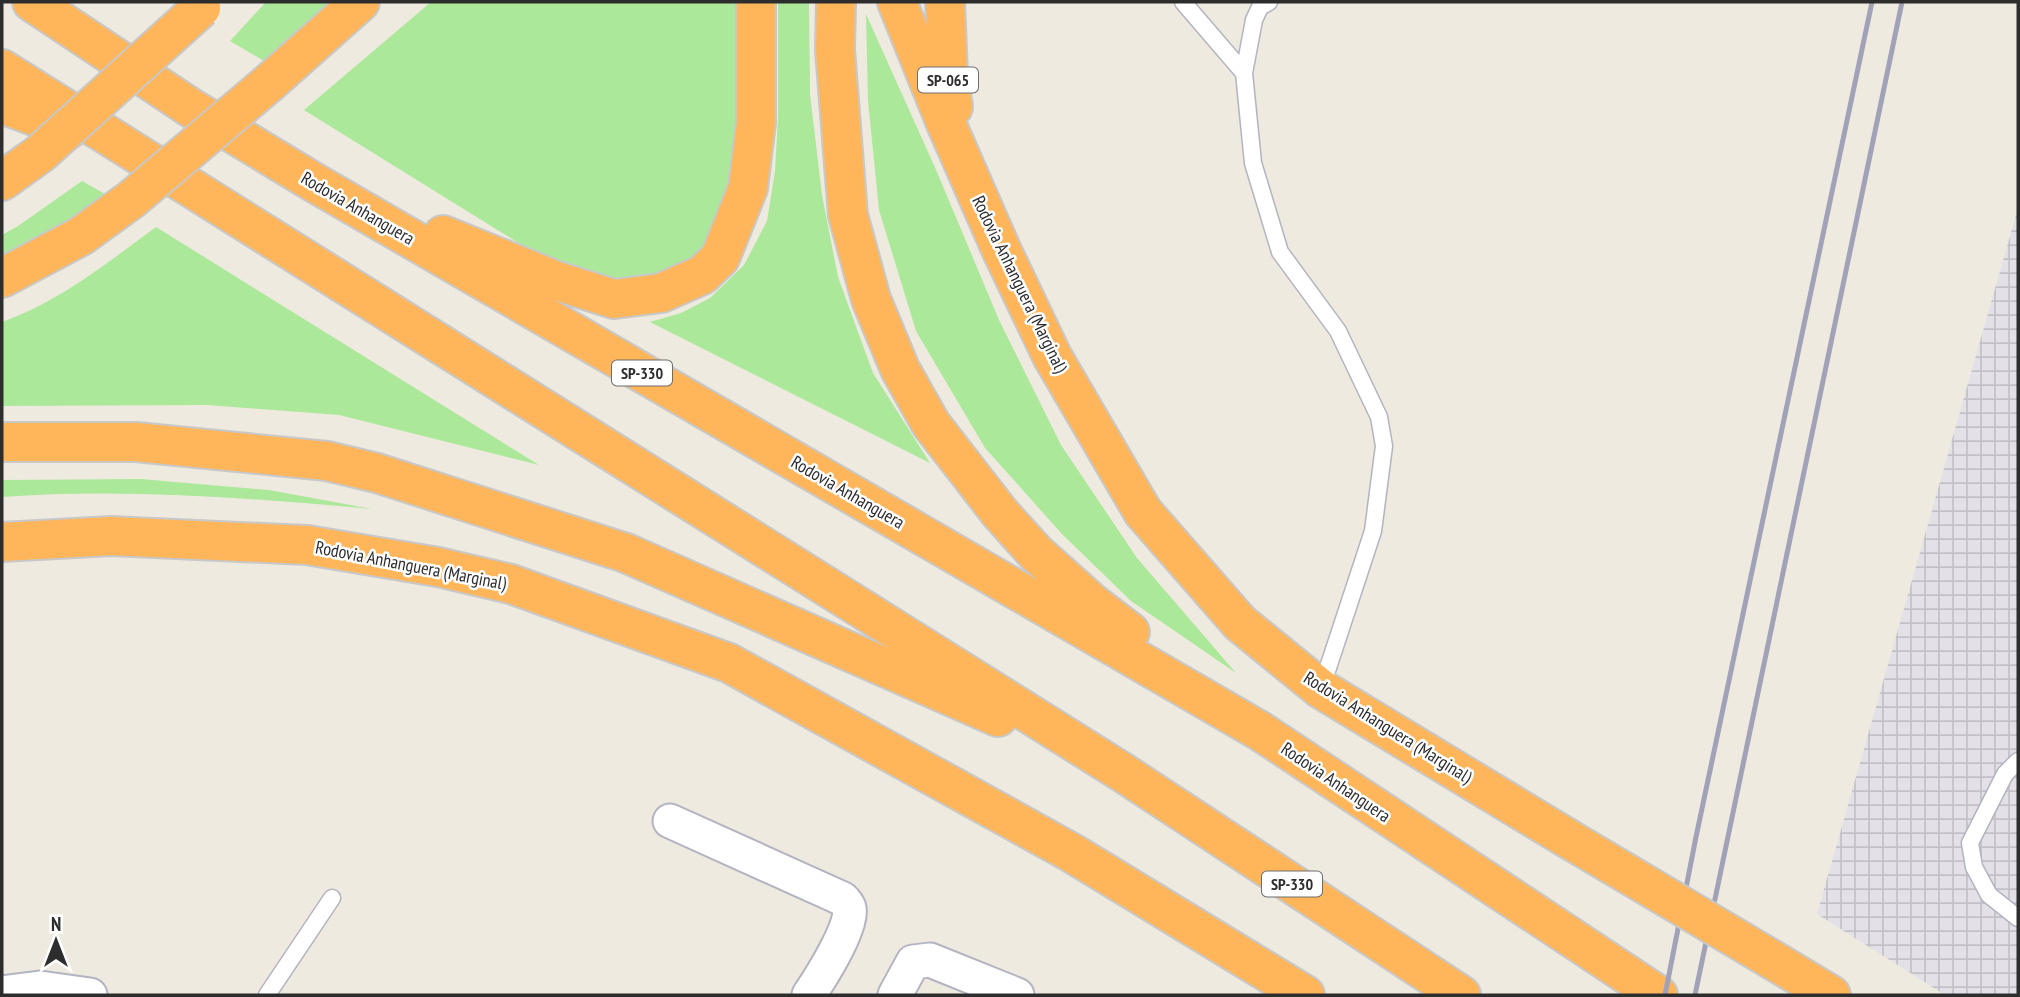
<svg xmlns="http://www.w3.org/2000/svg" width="2020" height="997" viewBox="0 0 2020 997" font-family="'PT Sans Narrow',sans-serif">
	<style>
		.industrial { fill: url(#industrial-grid) }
		.grass { fill: #abe89a }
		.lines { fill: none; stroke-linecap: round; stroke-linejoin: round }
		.lane-casing { stroke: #b3b4c1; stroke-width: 19 }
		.street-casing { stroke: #b3b4c1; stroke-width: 37 }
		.highway-casing { stroke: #c8c8c8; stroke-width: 42 }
		.lane { stroke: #fff; stroke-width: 16 }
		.street { stroke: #fff; stroke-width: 33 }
		.highway { stroke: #ffb55a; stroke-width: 38 }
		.rail { stroke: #a1a2b8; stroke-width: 5 }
		.highway-bridge-casing { stroke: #c8c8c8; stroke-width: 42; stroke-linecap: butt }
		.highway-bridge { stroke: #ffb55a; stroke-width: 38 }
		.labels { text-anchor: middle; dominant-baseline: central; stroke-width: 5; stroke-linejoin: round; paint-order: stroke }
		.shield { fill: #fff; stroke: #6c6c6c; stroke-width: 2 }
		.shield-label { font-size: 16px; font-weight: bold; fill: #2d2d2d }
		.street-label { font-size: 18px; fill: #2d2d2d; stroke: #fff }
	</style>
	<defs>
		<pattern id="industrial-grid" width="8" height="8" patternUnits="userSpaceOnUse" patternTransform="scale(1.75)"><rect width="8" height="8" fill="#e3e0e8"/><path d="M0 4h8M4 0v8" fill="none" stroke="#c3c0c7"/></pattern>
	</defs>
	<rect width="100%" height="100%" fill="#efeadf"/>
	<path class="industrial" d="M2018,208V995H1945L1817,914Z"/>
	<path class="grass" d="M266,2H330L264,61L230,41Z
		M431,2H738L735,126L731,181L710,245L692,262L662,275L611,282L564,266L517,242L304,110Z
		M778,2H809L810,94L822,195L838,277L873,373L930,463L650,322L681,313L710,298L744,265L767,221L775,171L778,117Z
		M866,14L937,172L999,320L1061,445L1137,558L1236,673L1131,601L1062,534L985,448L916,331L879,210L868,101Z
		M82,181L114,199L2,267V235L18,226Z
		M156,227L539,465L339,415L207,405L2,406V322C59,302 107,263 156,227Z
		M141,479L269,490L372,509C249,498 125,488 2,497V480Z"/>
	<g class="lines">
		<g class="lane-casing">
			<path id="lane" d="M1183,2L1244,73
				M1269,2L1260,7L1254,20L1244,73L1253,163L1280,252L1338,331L1379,417L1384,446L1373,531L1321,689
				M2018,761L2005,774L1970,843L1974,867L1989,895L2018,918
				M267,995L332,898"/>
		</g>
		<g class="street-casing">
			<path id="street" d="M670,821L843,899C845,902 848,904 849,908C855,924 819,980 809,995
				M2,993L40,988L90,995
				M895,995L913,962L930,960L1017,995"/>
		</g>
		<g class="highway-casing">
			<path id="highway" d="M32,2L191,108L315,183L1260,731L1658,995
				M836,2L835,50L848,215L871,299L900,369L931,424L1000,513L1036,553L1092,603L1130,632
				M897,2L945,121L1001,249L1052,356L1143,512L1240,623L1321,689L1567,838
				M945,2L948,75L953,107
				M2,69L1122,772L1461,995
				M269,83L360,2
				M2,104L69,129
				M2,181L41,153
				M443,235L557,281L614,299L661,293L702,275L720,258L748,188L756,123V2
				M2,278L81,236L132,199
				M2,442H136L327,461L377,473L626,553L998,717
				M2,542L111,536L307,545L438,567L511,584L729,663L1072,853L1305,995
				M1776,962L1831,995"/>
		</g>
		<use href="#lane" class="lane"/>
		<use href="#street" class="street"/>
		<use href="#highway" class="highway"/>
		<path class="rail" d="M1665,995L1696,837L1872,2
			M1695,995L1902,2"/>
		<g class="highway-bridge-casing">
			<path id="highway-bridge" d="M41,153L201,8
				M132,199L269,83
				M1567,838L1776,962"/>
		</g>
		<use href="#highway-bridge" class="highway-bridge"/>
	</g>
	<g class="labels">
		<g class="shield">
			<rect x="918" y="67.5" width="60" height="25" rx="5"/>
			<rect x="612" y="360.5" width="60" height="25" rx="5"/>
			<rect x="1262" y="871.5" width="60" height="25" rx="5"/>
		</g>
		<g class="shield-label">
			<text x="948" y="80">SP-065</text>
			<text x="642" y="373">SP-330</text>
			<text x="1292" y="884">SP-330</text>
		</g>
		<g class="street-label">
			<text transform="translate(358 208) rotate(30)">Rodovia Anhanguera</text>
			<text transform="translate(1020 284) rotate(64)">Rodovia Anhanguera (Marginal)</text>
			<text transform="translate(848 492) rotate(30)">Rodovia Anhanguera</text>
			<text transform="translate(411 565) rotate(11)">Rodovia Anhanguera (Marginal)</text>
			<text transform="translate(1388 727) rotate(32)">Rodovia Anhanguera (Marginal)</text>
			<text transform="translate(1336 782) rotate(34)">Rodovia Anhanguera</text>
		</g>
	</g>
	<rect width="2020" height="997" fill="none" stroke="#2d2d2d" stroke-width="7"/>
	<g transform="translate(56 941)" stroke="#ffffff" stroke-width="5" paint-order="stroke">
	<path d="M0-5L12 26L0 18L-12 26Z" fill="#2d2d2d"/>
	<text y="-10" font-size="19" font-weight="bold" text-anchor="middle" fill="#2d2d2d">N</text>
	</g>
</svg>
